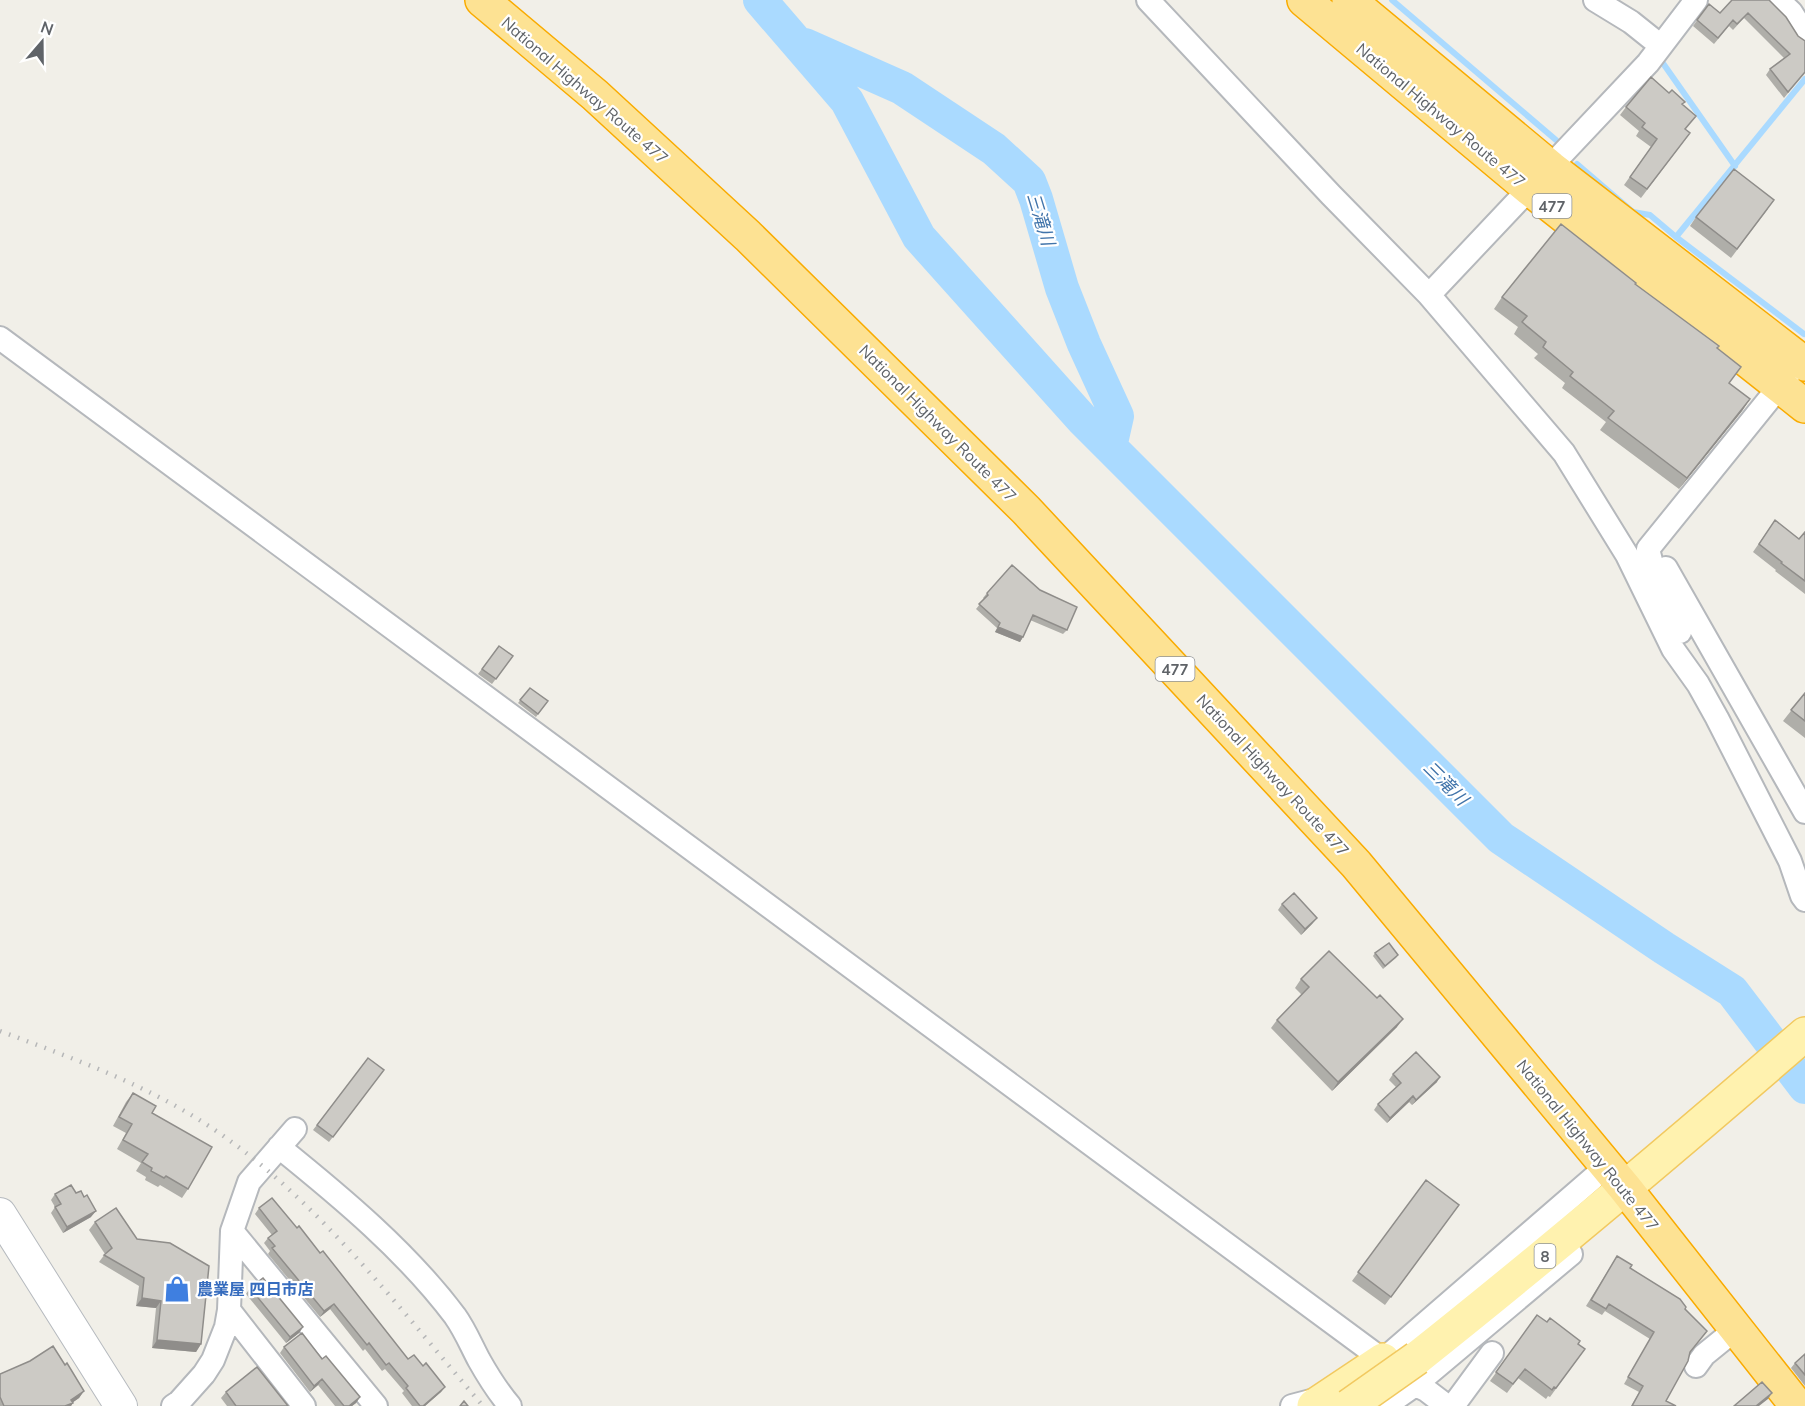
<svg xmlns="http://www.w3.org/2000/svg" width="1805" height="1406" viewBox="0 0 1805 1406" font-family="Mulish,'Noto Sans JP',sans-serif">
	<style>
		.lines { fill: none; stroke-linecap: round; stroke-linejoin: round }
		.stream { stroke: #aadaff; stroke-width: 6 }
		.river { stroke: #aadaff; stroke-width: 34 }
		.street-casing { stroke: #b5b8bc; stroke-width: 26 }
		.secondary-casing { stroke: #b6babf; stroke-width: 34 }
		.primary-casing { stroke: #f2c960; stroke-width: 36 }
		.highway-casing { stroke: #f9ab00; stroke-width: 36 }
		.street { stroke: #fff; stroke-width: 22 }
		.secondary { stroke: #fff; stroke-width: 32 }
		.primary { stroke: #fff2af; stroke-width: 33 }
		.highway { stroke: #fde293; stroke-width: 33 }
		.rail { stroke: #b6b7b8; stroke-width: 4.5; stroke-dasharray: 1.5 8; stroke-linecap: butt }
		.primary-bridge-casing { stroke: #f2c960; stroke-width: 36; stroke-linecap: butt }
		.primary-bridge { stroke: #fff2af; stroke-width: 33 }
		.wall { fill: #afaea9 }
		.shaded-wall { fill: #8f8d8a }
		.building { fill: #cccac5; stroke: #8f8d8a; stroke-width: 1.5 }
		.labels { text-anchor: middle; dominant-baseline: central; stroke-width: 4.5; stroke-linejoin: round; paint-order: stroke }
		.shield { fill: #fff; stroke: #8f9295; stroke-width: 1.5 }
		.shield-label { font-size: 15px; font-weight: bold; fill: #5f6368 }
		.street-label { font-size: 16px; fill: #5f6368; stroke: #fff }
		.shop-label { font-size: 16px; font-weight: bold; fill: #366cbe; stroke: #fff; text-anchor: start }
		.water-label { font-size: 18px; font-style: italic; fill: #4174aa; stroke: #fff }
	</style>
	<rect width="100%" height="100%" fill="#f1efe8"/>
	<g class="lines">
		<path class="stream" d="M1392,0L1556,140
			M1663,56L1660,59L1735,166
			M1577,164L1633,212L1650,215L1676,237L1804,334
			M1676,237L1805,79"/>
		<path class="river" d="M760,0L847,101L919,237L1082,419L1501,838L1664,948L1732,991L1805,1087
			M805,45L902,88L994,149L1029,181L1036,199L1062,288L1084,344L1117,416L1110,447"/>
		<g class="street-casing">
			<path id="street" d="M1148,0L1331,195L1429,295L1564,453L1627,555L1673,649L1698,684L1717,718L1790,861L1802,896L1805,900
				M1595,0L1631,22L1661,46
				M1778,0L1791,12L1805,34
				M1429,295L1648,63L1696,0
				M0,338L1383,1360L1415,1385L1426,1390L1447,1406
				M1666,568L1805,812
				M1680,632L1655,576L1648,549L1788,376
				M279,1147C341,1197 407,1252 455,1316C465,1330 471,1345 479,1360C488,1376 498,1392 510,1406
				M232,1231L376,1406
				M229,1310L304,1406
				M1383,1360L1606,1167
				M1696,1366L1704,1355L1736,1329
				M173,1406L179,1402L204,1374L213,1360L226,1327L229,1310L232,1231L249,1182L295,1129
				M1292,1406L1326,1397
				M1385,1406L1415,1385L1571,1254
				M1453,1406L1492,1353"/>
		</g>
		<g class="secondary-casing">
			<path id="secondary" d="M0,1214L121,1406"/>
		</g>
		<g class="primary-casing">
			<path id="primary" d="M1417,1358C1549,1253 1678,1144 1805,1034
				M1314,1406L1383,1360"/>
		</g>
		<g class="highway-casing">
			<path id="highway" d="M482,0L595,95L748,236L1026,510L1356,864L1625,1188L1797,1406
				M1304,0L1530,189L1805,406
				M1349,0L1551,168L1805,364"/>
		</g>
		<use href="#street" class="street"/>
		<use href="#secondary" class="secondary"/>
		<use href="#primary" class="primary"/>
		<use href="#highway" class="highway"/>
		<path class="rail" d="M0,1031C77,1060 154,1087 222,1135C323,1206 403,1313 483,1406"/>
		<g class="primary-bridge-casing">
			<path id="primary-bridge" d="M1349,1406L1417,1358"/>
		</g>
		<use href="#primary-bridge" class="primary-bridge"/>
	</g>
	<path class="wall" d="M1769,0L1805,72L1784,98L1766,75L1770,69L1784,58L1744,18L1733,30L1729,26L1714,44L1693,26L1709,4L1720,13Z
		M1669,93L1683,105L1686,129L1684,141L1641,198L1624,185L1651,147L1636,136L1639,131L1620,115L1626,107Z
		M1768,209L1731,258L1690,226L1696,217Z
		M1635,284L1717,348L1729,383L1750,399L1742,411L1679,489L1600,430L1606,422L1562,388L1565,383L1534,358L1538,354L1514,334L1518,327L1494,309L1502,297Z
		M1775,520L1799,539L1805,532V594L1775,571L1776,570L1753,552Z
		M987,593L1067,630L1063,634L1030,620L1023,637L1020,642L995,632L997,628L976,609L984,599L983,598Z
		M499,646L513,656L492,684L478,674Z
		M530,688L548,701L536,717L518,703Z
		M1805,693V738L1783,721Z
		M1282,904L1317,918L1312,924L1301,935L1278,910Z
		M1375,953L1398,955L1396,958L1383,969L1373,956Z
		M1301,979L1377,998L1397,1027L1332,1091L1271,1028L1277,1020L1302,995L1295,988Z
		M368,1058L384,1070L329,1142L313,1130Z
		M1393,1074L1437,1082L1412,1105L1409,1102L1387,1123L1374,1110L1378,1104L1396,1087L1389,1080Z
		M133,1093L152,1113L188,1189L182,1198L160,1185L158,1187L145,1180L146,1177L136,1171L141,1163L117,1149L126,1133L113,1126L126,1102Z
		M1426,1180L1459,1205L1385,1305L1352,1281Z
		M76,1193L84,1197L91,1217L63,1233L51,1213L55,1207L51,1200L55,1194Z
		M259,1208L297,1228L320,1253L408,1359L423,1366L445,1387L441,1392L425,1406H412L402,1393L404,1391L385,1369L382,1371L365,1349L363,1351L330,1309L320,1317L268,1254L270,1251L264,1243L268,1238L272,1235L255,1214Z
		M95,1222L201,1344L196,1352L152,1348L156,1308L136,1306L139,1286L99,1262L105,1254L89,1230Z
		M1617,1256L1630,1268L1685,1309L1707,1331L1689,1353L1666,1401L1676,1406H1631L1639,1392L1624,1384L1650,1339L1605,1311L1602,1315L1586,1306Z
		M250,1288L303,1327L299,1333L286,1343L246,1294Z
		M1537,1315L1585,1349L1550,1397L1548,1396L1546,1399L1518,1378L1507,1393L1490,1381Z
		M284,1347L360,1397L356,1403L352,1406H335L318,1385L310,1392L280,1353Z
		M1805,1354V1386L1791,1368L1795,1363Z
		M30,1361L65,1365L84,1391L79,1398L73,1402L71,1406H0V1374Z
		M226,1392L288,1406H227L221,1398Z"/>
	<path class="shaded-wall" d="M1750,399L1742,411L1679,489L1687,478Z
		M998,627L1023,637L1020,642L995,632Z
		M1317,918L1312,924L1301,935L1305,929Z
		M1403,1019L1397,1027L1332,1091L1338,1082Z
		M1440,1077L1437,1082L1412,1105L1416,1100Z
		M1413,1096L1409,1102L1387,1123L1390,1118Z
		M96,1211L91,1217L63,1233L67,1227Z
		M142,1298L161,1301L156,1308L136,1306Z
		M334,1304L330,1309L320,1317L324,1311Z
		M303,1327L299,1333L286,1343L290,1337Z
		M157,1340L201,1344L196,1352L152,1348Z
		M322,1379L318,1385L310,1392L314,1386Z
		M445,1387L441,1392L425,1406H423Z
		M84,1391L79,1398L72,1403H73L71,1406H65L71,1400Z
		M1772,1393L1768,1399L1759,1406H1756Z
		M360,1397L356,1403L352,1406H349Z"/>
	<path class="building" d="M1732,0H1769L1786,17L1798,36L1805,41V72L1788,92L1770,69L1790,54L1748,13L1737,24L1733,20L1718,38L1697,20L1709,4L1720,13Z
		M1651,77L1669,93L1672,90L1685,102L1682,104L1696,116L1685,129L1690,133L1647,189L1630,177L1657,139L1642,127L1645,123L1626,107Z
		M1734,169L1774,200L1737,249L1696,217Z
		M1561,224L1636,283L1635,284L1719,346L1717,348L1741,367L1729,383L1750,399L1687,478L1608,418L1614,411L1570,376L1573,372L1543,347L1546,342L1522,322L1527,316L1502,297Z
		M1775,520L1799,539L1805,532V581L1781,563L1782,562L1759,544Z
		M1012,565L1040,590L1077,607L1067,630L1033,615L1023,637L998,627L1000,623L979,604L988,595L987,593Z
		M499,646L513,656L496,679L482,669Z
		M530,688L548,701L538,714L520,700Z
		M1805,693V721L1791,710Z
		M1294,893L1317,918L1305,929L1282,904Z
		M1389,943L1398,955L1385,966L1375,953Z
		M1329,951L1377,998L1380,995L1403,1019L1338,1082L1277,1020L1309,987L1301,979Z
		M1416,1052L1440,1077L1416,1100L1413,1096L1390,1118L1378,1104L1401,1083L1393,1074Z
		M368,1058L384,1070L333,1137L317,1125Z
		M133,1093L156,1106L152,1113L212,1147L188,1189L166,1176L164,1178L151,1171L152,1168L142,1162L148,1154L123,1140L132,1124L119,1117Z
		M1426,1180L1459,1205L1391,1297L1358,1272Z
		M71,1185L76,1193L81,1191L84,1197L87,1195L96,1211L67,1227L55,1207L61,1204L55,1194Z
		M272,1198L297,1228L299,1226L320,1253L323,1251L408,1359L414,1355L423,1366L426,1363L445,1387L423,1406H420L406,1388L408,1386L389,1363L386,1365L369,1343L367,1345L334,1304L324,1311L272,1248L275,1246L268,1238L277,1231L259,1208Z
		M116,1208L137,1239L170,1243L209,1266L201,1344L157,1340L161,1301L142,1298L144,1278L104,1255L112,1248L95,1222Z
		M1617,1256L1632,1265L1630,1268L1680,1299L1686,1307L1685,1309L1707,1331L1690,1352L1688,1361L1666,1401L1676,1406H1632L1643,1386L1628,1377L1654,1332L1609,1304L1606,1309L1591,1300Z
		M263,1278L303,1327L290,1337L250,1288Z
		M1537,1315L1547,1322L1550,1318L1580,1341L1578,1344L1585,1349L1556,1388L1554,1387L1552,1390L1525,1369L1513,1384L1496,1372Z
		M302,1333L322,1359L326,1356L360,1397L349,1406H344L322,1379L314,1386L284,1347Z
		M53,1346L65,1365L67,1363L84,1391L71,1400L73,1403L65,1406H4L0,1397V1374L30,1361Z
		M1805,1354V1375L1795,1363Z
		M257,1367L288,1406H236L226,1392Z
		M1762,1382L1772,1393L1756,1406H1734Z
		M464,1401L468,1406H460Z"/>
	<defs>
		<g id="shop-bare" transform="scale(2.07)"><path d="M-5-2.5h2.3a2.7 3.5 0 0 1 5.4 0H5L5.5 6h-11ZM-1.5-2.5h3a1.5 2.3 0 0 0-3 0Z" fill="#3f7fe0" stroke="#fff" stroke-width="2.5" paint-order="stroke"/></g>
	</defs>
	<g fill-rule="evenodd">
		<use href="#shop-bare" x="177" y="1289"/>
	</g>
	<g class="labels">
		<g class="shield">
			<rect x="1532.5" y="194" width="39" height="24" rx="4.5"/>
			<rect x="1155.5" y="657" width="39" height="24" rx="4.5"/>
			<rect x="1534.5" y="1244" width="21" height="24" rx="4.5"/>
		</g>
		<g class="shield-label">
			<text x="1552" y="206">477</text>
			<text x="1175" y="669">477</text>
			<text x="1545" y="1256">8</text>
		</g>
		<g class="street-label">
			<text transform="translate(585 90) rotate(41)">National Highway Route 477</text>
			<text transform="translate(1441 115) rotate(40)">National Highway Route 477</text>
			<text transform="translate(938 423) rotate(45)">National Highway Route 477</text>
			<text transform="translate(1273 775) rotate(47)">National Highway Route 477</text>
			<text transform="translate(1588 1145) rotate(51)">National Highway Route 477</text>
		</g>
		<g class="shop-label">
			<text x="197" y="1289">農業屋 四日市店</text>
		</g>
		<g class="water-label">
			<text transform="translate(1041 219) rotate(73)">三滝川</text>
			<text transform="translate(1446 783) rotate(45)">三滝川</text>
		</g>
	</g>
	<g transform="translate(42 42) rotate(20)" stroke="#ffffff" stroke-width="4.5" paint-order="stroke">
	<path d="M0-4.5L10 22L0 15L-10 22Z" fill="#5f6368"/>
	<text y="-9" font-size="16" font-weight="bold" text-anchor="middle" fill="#5f6368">N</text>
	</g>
</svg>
